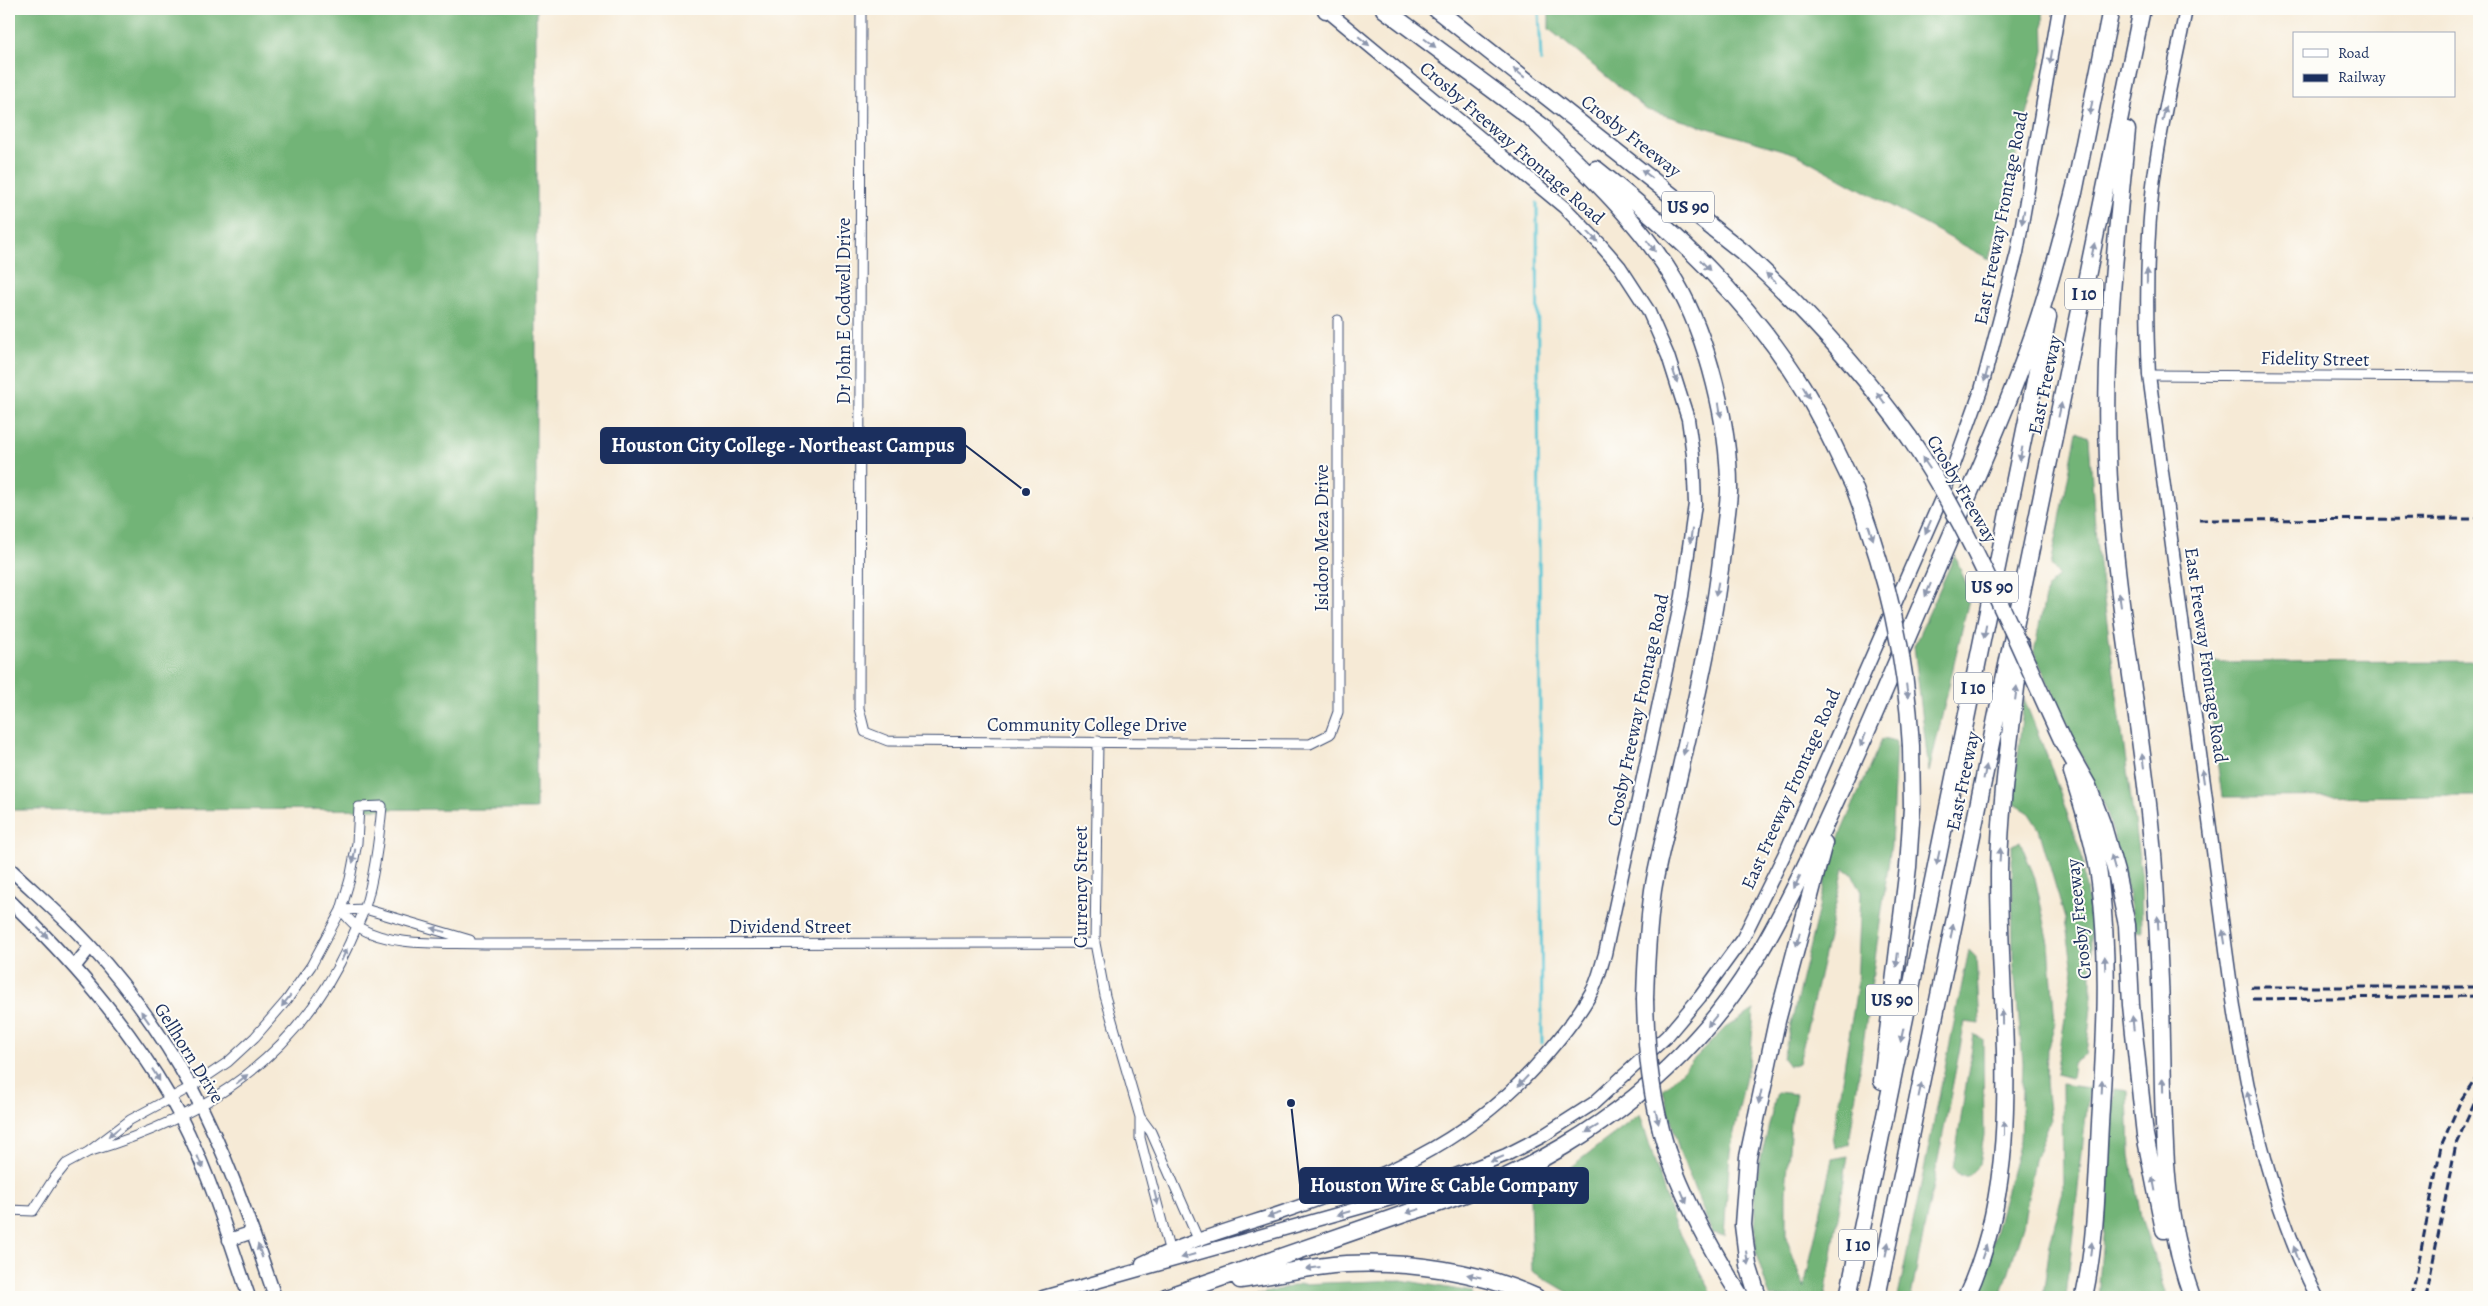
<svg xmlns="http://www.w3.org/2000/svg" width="2488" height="1306" viewBox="0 0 2488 1306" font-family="Alegreya,serif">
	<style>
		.forest { fill: #72b477; stroke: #46726a }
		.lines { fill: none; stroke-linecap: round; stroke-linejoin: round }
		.stream { stroke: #5bc6d6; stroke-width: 3 }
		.street-casing { stroke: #3c4b70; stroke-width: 11 }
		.secondary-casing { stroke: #3c4b70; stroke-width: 15 }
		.highway-casing { stroke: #3c4b70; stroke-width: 19 }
		.street { stroke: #fff; stroke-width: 9 }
		.secondary { stroke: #fff; stroke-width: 12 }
		.highway { stroke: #fff; stroke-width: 16 }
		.rail { stroke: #1b2f5e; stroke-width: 3; stroke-dasharray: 8 4; stroke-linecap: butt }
		.highway-bridge-casing { stroke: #3c4b70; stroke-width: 19; stroke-linecap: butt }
		.highway-bridge { stroke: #fff; stroke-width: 16 }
		.oneway { fill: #8d97ae }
		.labels { text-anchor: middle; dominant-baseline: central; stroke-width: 4; stroke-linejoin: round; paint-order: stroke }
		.shield { fill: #fdfcf7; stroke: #5f6c8c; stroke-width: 1 }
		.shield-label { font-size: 18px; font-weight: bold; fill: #1b2f5e }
		.street-label { font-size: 19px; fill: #1b2f5e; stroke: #fdfcf7 }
		.leader { fill: none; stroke: #1b2f5e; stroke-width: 2 }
		.callout-dot { fill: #1b2f5e; stroke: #fdfcf7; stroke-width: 2 }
		.callout { fill: #1b2f5e; stroke: #1b2f5e; stroke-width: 2 }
		.callout-label { font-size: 20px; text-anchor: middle; font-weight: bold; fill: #fff }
	</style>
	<rect width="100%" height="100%" fill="#fdfcf7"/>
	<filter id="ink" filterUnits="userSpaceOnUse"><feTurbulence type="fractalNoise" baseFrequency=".02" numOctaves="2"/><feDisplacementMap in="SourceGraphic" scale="10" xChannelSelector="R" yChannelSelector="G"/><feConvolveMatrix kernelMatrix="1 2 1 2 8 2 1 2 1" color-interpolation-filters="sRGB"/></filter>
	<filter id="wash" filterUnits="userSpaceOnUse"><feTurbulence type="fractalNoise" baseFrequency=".0096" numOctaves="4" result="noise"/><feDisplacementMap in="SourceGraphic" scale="20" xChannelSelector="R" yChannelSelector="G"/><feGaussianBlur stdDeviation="1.12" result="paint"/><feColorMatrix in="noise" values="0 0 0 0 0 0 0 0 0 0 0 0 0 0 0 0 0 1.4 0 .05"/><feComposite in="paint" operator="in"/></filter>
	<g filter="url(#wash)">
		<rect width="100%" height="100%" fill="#f6ead6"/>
		<path class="forest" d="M9,9H536V809L9,810V499L15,484Z
			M1549,9H2043L2044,51L1989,259L1796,154L1647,110L1549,29Z
			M2077,432L2089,437L2096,541L2141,873L2142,932L2135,931L2126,882L2106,809L2034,652L2047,587L2059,576L2051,565Z
			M1955,555L1970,595L1929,772L1914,646Z
			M2479,661V796L2222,797L2204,662Z
			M2024,699L2047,756L2082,856L2091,929V1007L2086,1055L2073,1063L2071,1078L2056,1074L2073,969L2065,919L2039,829L2028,812L2013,803Z
			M1882,739L1896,742L1891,845L1849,1144L1835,1148L1833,1136L1857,987L1861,892L1852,874L1844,868L1799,1063L1789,1066L1783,1058L1832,853Z
			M2020,841L2035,878L2049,943L2055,1024L2047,1049L2046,1082L2050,1121L2035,1160L2023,1226L2001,1297H1973L1985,1272L2020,1141L2023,1063L2013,958L2012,846Z
			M1969,950L1976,957L1980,1024L1965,1022L1911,1297H1898Z
			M1754,1010L1751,1051L1730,1152L1724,1235L1712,1233L1679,1150L1663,1090L1725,1028Z
			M1974,1034L1983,1040L1984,1135L1979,1165L1968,1176H1959L1953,1169Z
			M2062,1084L2089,1088L2066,1297H2043L2050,1244L2063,1191Z
			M2115,1088L2128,1090L2130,1155L2141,1218L2168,1297H2098Z
			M1777,1092L1796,1094L1791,1120L1786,1192V1237L1804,1288L1832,1159L1848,1156L1825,1297H1770L1756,1254L1754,1187Z
			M1640,1114L1673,1220L1714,1297H1576L1532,1271L1530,1198Z
			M1401,1280L1472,1292V1297H1250L1300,1284Z"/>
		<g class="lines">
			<path class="stream" d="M1539,9L1541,61
				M1537,203L1542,1043"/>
		</g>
	</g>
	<g filter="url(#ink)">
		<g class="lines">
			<g class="street-casing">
				<path id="street" d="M861,9L859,708L865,732L888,741L1310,744L1330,734L1338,712V320
					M2149,375L2479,377
					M1098,741L1095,943L1105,996L1140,1117V1138L1169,1249
					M341,910C346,915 351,923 358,927C394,948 444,942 485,944L1095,943
					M341,910L365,909L470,940
					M1140,1117L1151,1132L1198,1239
					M9,1210L33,1211L53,1180L66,1164L88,1152L130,1120L191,1087L228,1062L255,1037L287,1000L311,966L341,910L350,879L357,843L359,807L382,806C379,840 375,874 365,907C361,919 355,930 350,942C299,1056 205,1118 88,1152"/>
			</g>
			<g class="secondary-casing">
				<path id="secondary" d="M2186,9C2175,67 2160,125 2153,185C2146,248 2146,311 2149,375C2170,531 2191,687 2212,843C2233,998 2246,1156 2317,1297
					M9,868C30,888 52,907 73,928C119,974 161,1032 192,1089C228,1156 251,1226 275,1297
					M9,900C70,959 126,1022 169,1096C205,1158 226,1230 249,1297
					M75,966L90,947
					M229,1240L253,1232
					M1142,1263C1185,1242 1231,1229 1277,1214C1375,1181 1463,1146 1534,1068C1555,1045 1576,1020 1591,993C1598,982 1601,966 1605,954L1682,596L1695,504L1693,455L1688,419L1668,356L1648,310L1620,267L1600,244L1565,208L1325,9
					M1043,1297L1405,1195L1506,1155L1541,1137L1594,1103L1667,1036L1700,997L1743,938L1787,849L1945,490L1981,390L2017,253L2059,9"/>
			</g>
			<g class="highway-casing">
				<path id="highway" d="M1326,9V10
					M1384,9L1543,127
					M1436,9L1743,252C1805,309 1861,369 1909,437
					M1534,121C1585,171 1639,220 1675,281C1708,337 1730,428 1729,492C1728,509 1725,527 1723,544C1714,629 1693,713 1674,797C1667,827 1658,859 1653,890C1648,926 1646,962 1645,999
					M2127,130C2115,252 2101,372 2110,495C2119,625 2147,752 2155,882C2158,935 2161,988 2162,1041C2164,1127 2162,1215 2192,1297
					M1596,169C1675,232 1747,298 1802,386C1822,418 1837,453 1854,487
					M2074,193L2111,9
					M2063,742L2088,786L2103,826L2116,872L2127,925L2131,1005L2145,1135L2164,1230
					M2072,772C2083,807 2095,845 2100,882C2110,962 2105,1043 2100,1124C2097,1182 2096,1241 2084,1297
					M1882,1081L1908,867L1912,807L1911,746
					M1667,1151C1686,1204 1711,1250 1741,1297
					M1240,1280C1275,1275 1310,1266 1346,1264C1410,1261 1478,1271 1536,1297
					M1166,1297L1407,1213C1516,1183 1620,1123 1696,1039C1741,991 1771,935 1800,877C1830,815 1858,752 1885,689C1913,624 1941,559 1969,494C1992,441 2015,387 2034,332C2051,283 2063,234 2076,183
					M1758,1297L1748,1265L1743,1225L1748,1157L1777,1021L1824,843
					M1848,1297L2048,317
					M1877,1297L2142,9
					M1966,1297C2028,1165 1998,1012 1999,871C2000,795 2013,720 2021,645"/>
			</g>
			<use href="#street" class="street"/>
			<use href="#secondary" class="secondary"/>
			<use href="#highway" class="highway"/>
			<path class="rail" d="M2199,520L2479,519
				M2251,987H2479
				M2253,999L2479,996
				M2412,1297L2441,1146L2461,1100L2479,1073
				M2426,1297L2456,1144L2479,1093"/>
			<g class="highway-bridge-casing">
				<path id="highway-bridge" d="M1909,437C1973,532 2015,639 2063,742
					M1854,487C1887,575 1906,653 1911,746
					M1645,999C1646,1053 1651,1099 1667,1151"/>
			</g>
			<use href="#highway-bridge" class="highway-bridge"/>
		</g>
		<defs><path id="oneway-solid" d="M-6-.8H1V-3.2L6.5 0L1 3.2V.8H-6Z" transform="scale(1.25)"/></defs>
		<g class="oneway">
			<use href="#oneway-solid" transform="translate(1364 41) rotate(40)"/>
			<use href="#oneway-solid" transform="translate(1430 43) rotate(37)"/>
			<use href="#oneway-solid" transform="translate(2051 57) rotate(100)"/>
			<use href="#oneway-solid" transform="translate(1519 73) rotate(-142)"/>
			<use href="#oneway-solid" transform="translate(2091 108) rotate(101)"/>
			<use href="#oneway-solid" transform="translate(2164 114) rotate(-78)"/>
			<use href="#oneway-solid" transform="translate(1647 174) rotate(-142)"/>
			<use href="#oneway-solid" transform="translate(2023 217) rotate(100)"/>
			<use href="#oneway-solid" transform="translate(1593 237) rotate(46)"/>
			<use href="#oneway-solid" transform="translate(1651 246) rotate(53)"/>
			<use href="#oneway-solid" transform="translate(2093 250) rotate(-78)"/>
			<use href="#oneway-solid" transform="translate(1705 265) rotate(47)"/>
			<use href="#oneway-solid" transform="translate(2147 276) rotate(-89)"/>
			<use href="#oneway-solid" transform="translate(1771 278) rotate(-137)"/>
			<use href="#oneway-solid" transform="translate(1986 375) rotate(105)"/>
			<use href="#oneway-solid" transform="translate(1675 376) rotate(72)"/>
			<use href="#oneway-solid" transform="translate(1806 392) rotate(60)"/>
			<use href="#oneway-solid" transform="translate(1881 398) rotate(-126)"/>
			<use href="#oneway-solid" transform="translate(1720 410) rotate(81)"/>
			<use href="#oneway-solid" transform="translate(2060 410) rotate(-78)"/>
			<use href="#oneway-solid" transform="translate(2021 454) rotate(101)"/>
			<use href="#oneway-solid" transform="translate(1926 463) rotate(-124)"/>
			<use href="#oneway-solid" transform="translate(1928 527) rotate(114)"/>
			<use href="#oneway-solid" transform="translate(1871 533) rotate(71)"/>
			<use href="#oneway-solid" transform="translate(1691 536) rotate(98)"/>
			<use href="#oneway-solid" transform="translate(1717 589) rotate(100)"/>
			<use href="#oneway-solid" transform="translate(1928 590) rotate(113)"/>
			<use href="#oneway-solid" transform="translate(2120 600) rotate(-98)"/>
			<use href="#oneway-solid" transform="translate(1985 631) rotate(101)"/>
			<use href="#oneway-solid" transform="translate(1907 691) rotate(83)"/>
			<use href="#oneway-solid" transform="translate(2016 693) rotate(-83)"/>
			<use href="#oneway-solid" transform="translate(1863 740) rotate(113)"/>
			<use href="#oneway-solid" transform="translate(1685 748) rotate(103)"/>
			<use href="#oneway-solid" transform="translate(2143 761) rotate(-98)"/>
			<use href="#oneway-solid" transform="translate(1985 772) rotate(-78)"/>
			<use href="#oneway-solid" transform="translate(2203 776) rotate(-98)"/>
			<use href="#oneway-solid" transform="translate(2000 855) rotate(-87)"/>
			<use href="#oneway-solid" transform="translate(354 856) rotate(100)"/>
			<use href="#oneway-solid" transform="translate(1938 858) rotate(102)"/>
			<use href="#oneway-solid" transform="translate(2113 862) rotate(-106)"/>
			<use href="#oneway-solid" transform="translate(1797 882) rotate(116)"/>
			<use href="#oneway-solid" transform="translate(2158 923) rotate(-93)"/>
			<use href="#oneway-solid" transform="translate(438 930) rotate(-164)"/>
			<use href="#oneway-solid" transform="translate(1952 931) rotate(-78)"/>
			<use href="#oneway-solid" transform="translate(43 933) rotate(44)"/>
			<use href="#oneway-solid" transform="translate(2224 937) rotate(-99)"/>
			<use href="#oneway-solid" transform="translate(1798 939) rotate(105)"/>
			<use href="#oneway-solid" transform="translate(344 955) rotate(-65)"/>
			<use href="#oneway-solid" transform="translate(1897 960) rotate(97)"/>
			<use href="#oneway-solid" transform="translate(2105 963) rotate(-92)"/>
			<use href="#oneway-solid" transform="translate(286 1001) rotate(128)"/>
			<use href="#oneway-solid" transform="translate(145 1017) rotate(-125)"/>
			<use href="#oneway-solid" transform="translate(2002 1017) rotate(-91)"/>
			<use href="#oneway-solid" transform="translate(1712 1021) rotate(129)"/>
			<use href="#oneway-solid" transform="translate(2133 1023) rotate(-96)"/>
			<use href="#oneway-solid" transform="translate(1902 1035) rotate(102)"/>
			<use href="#oneway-solid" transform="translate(156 1075) rotate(58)"/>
			<use href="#oneway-solid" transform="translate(242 1079) rotate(-38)"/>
			<use href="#oneway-solid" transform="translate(1523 1081) rotate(133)"/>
			<use href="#oneway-solid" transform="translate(2163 1085) rotate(-91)"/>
			<use href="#oneway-solid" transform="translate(2102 1087) rotate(-87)"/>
			<use href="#oneway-solid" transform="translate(1920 1090) rotate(-78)"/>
			<use href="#oneway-solid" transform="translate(1760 1097) rotate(102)"/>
			<use href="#oneway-solid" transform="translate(2249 1098) rotate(-104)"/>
			<use href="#oneway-solid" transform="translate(1657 1117) rotate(77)"/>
			<use href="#oneway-solid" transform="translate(2004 1128) rotate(-90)"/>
			<use href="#oneway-solid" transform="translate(1592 1129) rotate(149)"/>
			<use href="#oneway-solid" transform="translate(114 1132) rotate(142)"/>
			<use href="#oneway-solid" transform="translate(1497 1159) rotate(157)"/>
			<use href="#oneway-solid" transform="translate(200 1162) rotate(67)"/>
			<use href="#oneway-solid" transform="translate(2154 1184) rotate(-101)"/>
			<use href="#oneway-solid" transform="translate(1684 1197) rotate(67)"/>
			<use href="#oneway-solid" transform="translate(1156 1198) rotate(76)"/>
			<use href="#oneway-solid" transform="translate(1413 1211) rotate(164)"/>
			<use href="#oneway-solid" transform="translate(1344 1213) rotate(164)"/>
			<use href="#oneway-solid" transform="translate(1274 1215) rotate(162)"/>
			<use href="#oneway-solid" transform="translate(1887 1249) rotate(-78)"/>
			<use href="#oneway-solid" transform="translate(2091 1249) rotate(-83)"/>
			<use href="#oneway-solid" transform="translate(260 1251) rotate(-109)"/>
			<use href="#oneway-solid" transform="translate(1984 1252) rotate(-71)"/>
			<use href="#oneway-solid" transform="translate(2296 1253) rotate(-110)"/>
			<use href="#oneway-solid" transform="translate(1188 1256) rotate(164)"/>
			<use href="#oneway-solid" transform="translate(1747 1258) rotate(82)"/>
			<use href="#oneway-solid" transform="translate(1313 1268) rotate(173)"/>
			<use href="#oneway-solid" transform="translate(1474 1276) rotate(-168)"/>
		</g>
	</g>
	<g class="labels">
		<g class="shield">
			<rect x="1662" y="191.5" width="52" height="31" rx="4"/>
			<rect x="2065" y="278.5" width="38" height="31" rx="4"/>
			<rect x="1966" y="571.5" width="52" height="31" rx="4"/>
			<rect x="1954" y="672.5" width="38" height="31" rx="4"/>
			<rect x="1866" y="984.5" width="52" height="31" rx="4"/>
			<rect x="1839" y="1229.5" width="38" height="31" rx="4"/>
		</g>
		<g class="shield-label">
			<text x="1688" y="207">US 90</text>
			<text x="2084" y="294">I 10</text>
			<text x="1992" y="587">US 90</text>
			<text x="1973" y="688">I 10</text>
			<text x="1892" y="1000">US 90</text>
			<text x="1858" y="1245">I 10</text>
		</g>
		<g class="street-label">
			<text transform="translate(1631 136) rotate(38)">Crosby Freeway</text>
			<text transform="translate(1512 143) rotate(41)">Crosby Freeway Frontage Road</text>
			<text transform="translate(2001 218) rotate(-79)">East Freeway Frontage Road</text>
			<text transform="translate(844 311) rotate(-90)">Dr John E Codwell Drive</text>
			<text transform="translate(2315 359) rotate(1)">Fidelity Street</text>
			<text transform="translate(2045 385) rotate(-78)">East Freeway</text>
			<text transform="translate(1962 489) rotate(60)">Crosby Freeway</text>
			<text transform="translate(1322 538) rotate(-90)">Isidoro Meza Drive</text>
			<text transform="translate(2206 655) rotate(82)">East Freeway Frontage Road</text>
			<text transform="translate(1638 710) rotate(-78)">Crosby Freeway Frontage Road</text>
			<text x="1087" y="725">Community College Drive</text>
			<text transform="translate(1963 781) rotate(-78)">East Freeway</text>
			<text transform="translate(1791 789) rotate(-66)">East Freeway Frontage Road</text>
			<text transform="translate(1081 887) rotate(-90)">Currency Street</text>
			<text transform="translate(2079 919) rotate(-96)">Crosby Freeway</text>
			<text x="790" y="927">Dividend Street</text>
			<text transform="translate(189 1053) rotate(58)">Gellhorn Drive</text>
		</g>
	</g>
	<path class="leader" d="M1026 492L965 445M1291 1103L1300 1185"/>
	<g class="callout-dot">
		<circle cx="1026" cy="492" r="5"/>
		<circle cx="1291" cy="1103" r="5"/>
	</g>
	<g class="callout">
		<rect x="601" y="428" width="364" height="35" rx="5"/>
		<rect x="1300" y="1168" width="288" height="35" rx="5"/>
	</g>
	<g class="callout-label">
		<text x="783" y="452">Houston City College - Northeast Campus</text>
		<text x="1444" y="1192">Houston Wire &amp; Cable Company</text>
	</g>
	<rect width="2488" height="1306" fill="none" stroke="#fdfcf7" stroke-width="30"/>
	<rect x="2293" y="32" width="162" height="65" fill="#fdfcf7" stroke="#a3aaba"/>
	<rect x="2303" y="49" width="25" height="8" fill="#ffffff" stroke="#a3aaba"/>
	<text x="2338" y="58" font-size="15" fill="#1b2f5e">Road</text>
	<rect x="2303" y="74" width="25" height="8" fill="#1b2f5e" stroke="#a3aaba"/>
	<text x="2338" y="82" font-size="15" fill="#1b2f5e">Railway</text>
</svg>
